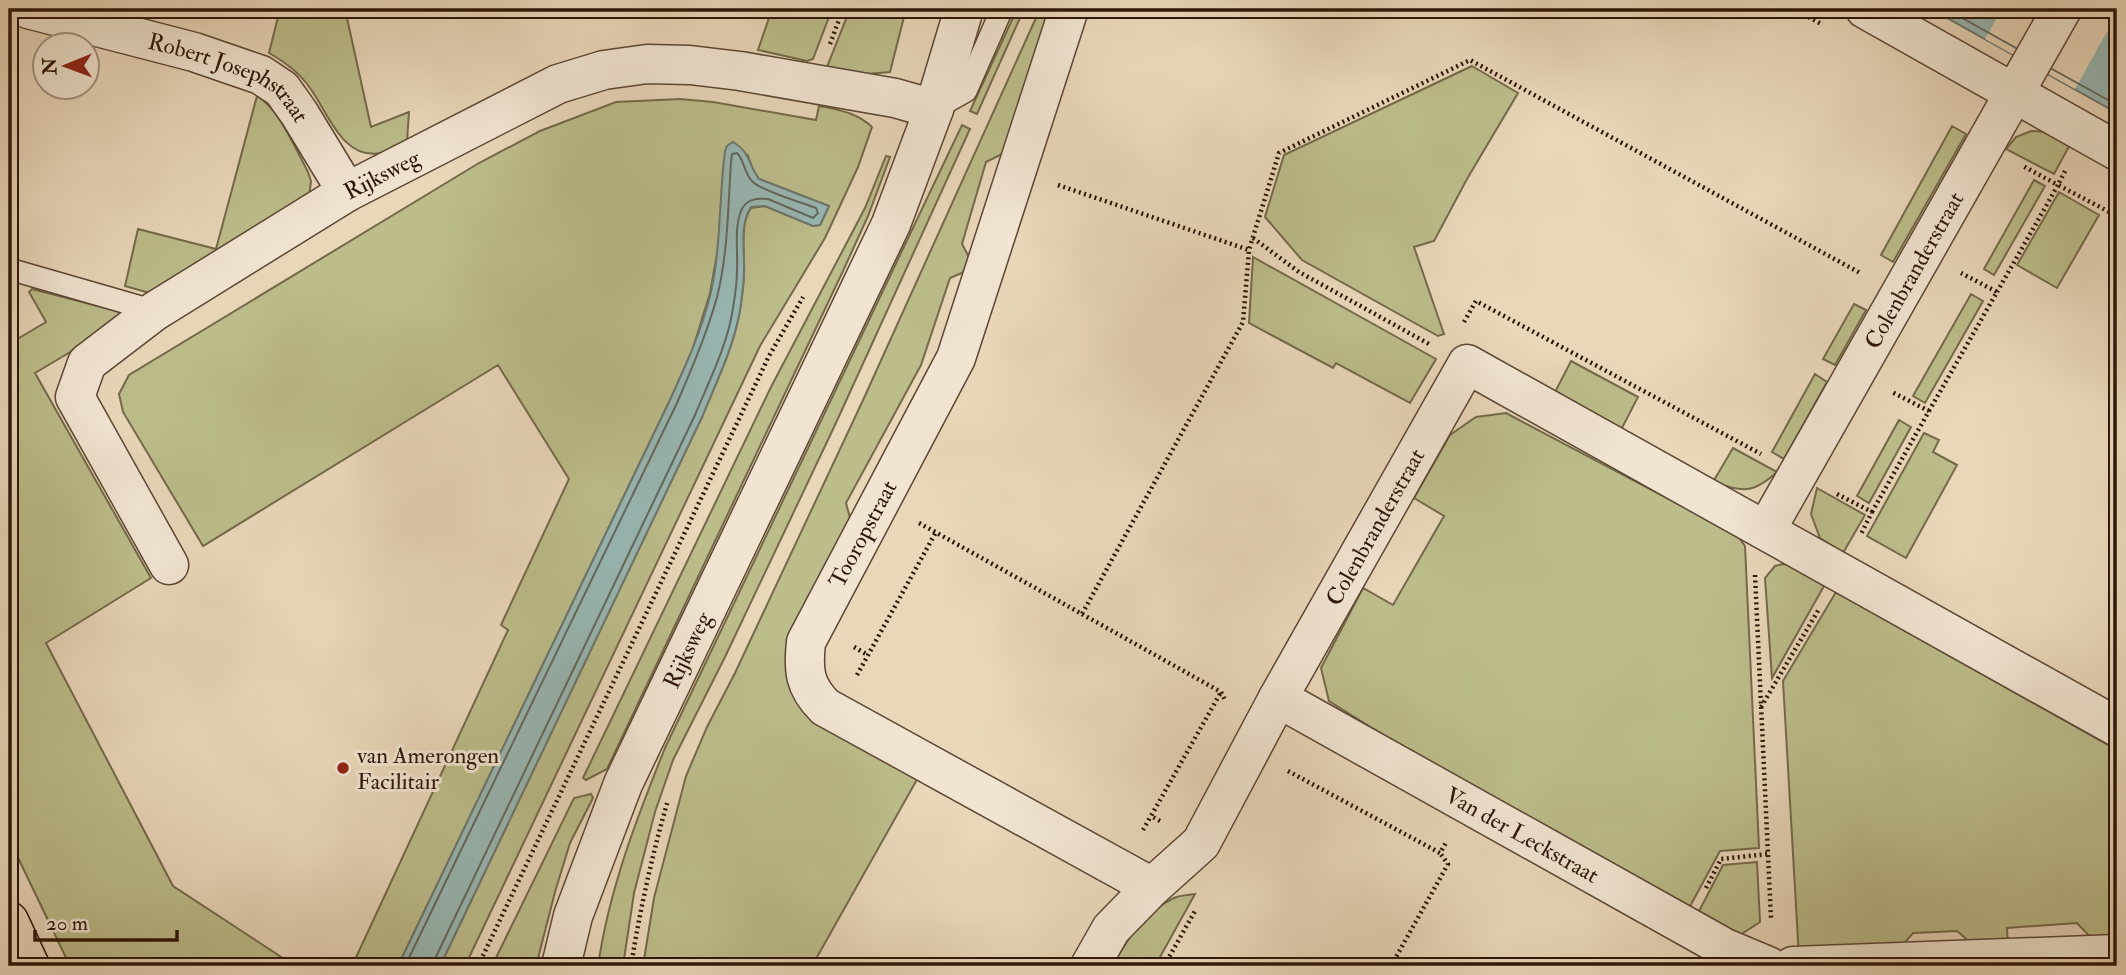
<svg xmlns="http://www.w3.org/2000/svg" width="2126" height="975" viewBox="0 0 2126 975" font-family="'IM FELL Double Pica',serif">
	<style>
		.green { fill: #bcbd8b; stroke: #746a49; stroke-width: 2 }
		.water { fill: #98b8b5; stroke: #6d776f; stroke-width: 2 }
		.pier { fill: #e9d7ba }
		.lines { fill: none; stroke-linecap: round; stroke-linejoin: round }
		.shore { stroke: #62675e; stroke-width: 2 }
		.service-casing { stroke: #5c4634; stroke-width: 24 }
		.minor-casing { stroke: #5c4634; stroke-width: 41 }
		.tertiary-casing { stroke: #5c4634; stroke-width: 41 }
		.primary-casing { stroke: #2d1607; stroke-width: 41 }
		.path { stroke: #2d1607; stroke-width: 4.5; stroke-dasharray: 2 3.5; stroke-linecap: butt }
		.service { stroke: #f1e5d2; stroke-width: 21 }
		.minor { stroke: #f1e5d2; stroke-width: 38 }
		.tertiary { stroke: #f1e5d2; stroke-width: 38 }
		.primary { stroke: #e9d7ba; stroke-width: 38 }
		.poi-dot { fill: #8f2418; stroke: #f1e5d2; stroke-width: 2.5 }
		.labels { text-anchor: middle; dominant-baseline: central; stroke-width: 6; stroke-linejoin: round; paint-order: stroke }
		.street-label { font-size: 23px; fill: #2d1607; stroke: #f1e5d2 }
		.poi-label { font-size: 23px; fill: #2d1607; stroke: #f1e5d2; text-anchor: start }
	</style>
	<rect width="100%" height="100%" fill="#e9d7ba"/>
	<filter id="stains"><feTurbulence type="fractalNoise" baseFrequency=".00286" numOctaves="4"/><feColorMatrix values="0 0 0 0 .2 0 0 0 0 .09 0 0 0 0 .02 0 0 0 .5 -.17"/></filter>
	<radialGradient id="worn" r=".72"><stop offset=".6" stop-color="#630" stop-opacity="0"/><stop offset="1" stop-color="#630" stop-opacity=".3"/></radialGradient>
	<path class="green" d="M280,9H345L371,127L409,112L407,142C399,145 390,151 382,153C342,161 328,112 310,88C299,72 285,62 269,53Z
		M772,9H832L813,59L807,61L758,50Z
		M850,9H906L890,72L867,74L827,67Z
		M1017,9H1024L977,114L970,111Z
		M1040,9H1053L1008,151L986,162L962,244L972,263L971,269L950,278L921,365L846,503L852,525L790,647L919,776L812,966H643L654,898L686,776L707,727L735,673L864,398Z
		M1472,66L1518,93L1467,179L1434,241L1414,247L1444,334L1438,336L1302,260L1265,217L1284,155Z
		M257,96C280,110 295,148 308,172L311,181L309,197L155,292H146L125,286L138,229L216,249Z
		M680,99L713,102L816,120L819,106C839,110 856,112 872,127L858,167L825,238L760,346L465,966H440L702,417C716,383 734,347 740,310C742,297 744,284 744,272C745,251 739,226 751,208L765,206L813,226L820,225L829,206L759,179L753,170L748,156L717,254L710,293L692,351L670,400L398,966H352L508,630L501,625L569,479L498,365L203,546L123,412L119,394L129,375L479,163L540,131L616,102Z
		M962,125L970,129L835,425L725,657L673,760L655,812L634,893L623,966H598C609,890 636,820 665,748Z
		M1952,126L1966,134L1893,262L1881,255Z
		M2031,131L2053,132L2072,141L2054,174L2006,149L2016,137Z
		M886,156L890,157L868,216L843,271L607,769L586,780L583,778L771,387L865,208Z
		M2034,180L2045,186L1994,275L1984,269Z
		M2059,192L2099,215L2057,288L2017,265Z
		M1253,257L1436,359L1410,403L1336,363L1333,368L1249,323Z
		M32,289L129,314V317L35,373L151,578L46,643L173,886L295,966H303H70L9,839V344L46,322L29,292Z
		M1971,294L1983,301L1925,403L1913,396Z
		M1854,304L1866,310L1835,365L1823,359Z
		M1571,361L1638,397L1621,430L1554,394Z
		M1815,374L1827,382L1784,459L1772,452Z
		M1506,413L1737,535L1745,546L1759,848L1720,851L1688,910L1380,733L1329,701L1321,668L1363,588L1393,605L1444,516L1414,498L1450,435L1476,417Z
		M1899,420L1911,427L1869,503L1857,496Z
		M1924,433L1939,440L1933,452L1957,465L1906,558L1867,536Z
		M1733,448L1777,472C1753,494 1743,492 1713,482Z
		M1817,488L1865,515L1843,553L1820,538L1811,514Z
		M1783,564L1789,565L1824,586L1772,678L1765,578L1775,566Z
		M1836,592L2117,750V942H2095L2077,923L2007,928L2008,948L1979,950L1957,931L1913,933L1895,954L1799,958L1783,681Z
		M591,794L593,798L570,843L555,892L536,966H492L574,798Z
		M1757,862L1760,922L1740,935L1698,913L1723,865Z
		M1195,894L1155,966H1132L1117,958C1131,933 1147,911 1174,898C1180,895 1189,895 1195,894Z"/>
	<path class="water" d="M1931,9H2108L2117,14V113Z
		M733,142C752,154 747,163 759,179L829,206L820,225L813,226L765,206L751,207C739,225 745,251 744,271C744,284 742,297 740,310C734,346 716,383 702,417L440,966H398L670,400C686,365 702,330 711,292C721,246 719,198 725,151L727,146Z"/>
	<path class="pier" d="M2002,9H2108L2117,14L2075,89L1985,39Z"/>
	<g class="lines">
		<path class="shore" d="M1946,9L2016,48
			M2052,69L2117,105
			M405,966L677,403C692,368 707,333 717,297C728,254 728,206 731,162L732,154L737,153C745,161 744,174 753,182C762,191 803,203 816,208L818,213L813,218L768,199C756,198 746,199 741,211C734,229 738,251 737,270C737,282 735,296 733,308C728,344 709,381 695,415L434,961V966"/>
		<g class="service-casing">
			<path id="service" d="M936,108L966,91L1002,9
				M9,269L155,311"/>
		</g>
		<g class="minor-casing">
			<g id="minor">
				<path id="s1" d="M28,9L194,52L261,75L282,89L299,113L347,192"/>
				<path d="M1069,9L956,358L806,642C803,670 804,686 825,707L1152,887"/>
				<path d="M1865,9L2117,151"/>
				<path id="s2" d="M1766,530L2062,9"/>
				<path id="s3" d="M169,565L75,397L87,363L155,311L347,192L558,84L604,70L647,64L690,65L740,71L895,98L934,109"/>
				<path id="s4" d="M1278,698L1725,948L1768,966"/>
				<path id="s5" d="M1090,966L1111,929L1152,887L1201,843L1278,698L1467,364L2117,727"/>
				<path d="M1793,966L2117,954"/>
			</g>
		</g>
		<g class="tertiary-casing">
			<g id="tertiary">
				<path id="s6" d="M561,966L573,916L623,784L891,224L934,109L964,9"/>
			</g>
		</g>
		<g class="primary-casing">
			<path id="primary" d="M9,921L30,966"/>
		</g>
		<path class="path" d="M1794,9L1823,25
			M830,44L843,9
			M2065,171L2058,185L2117,216
			M1058,185L1249,250
			M1253,238L1299,272L1429,344
			M1997,292L2058,185L2023,166
			M1464,322L1476,301L1761,454
			M1929,411L1997,292L1961,273
			M1837,494L1872,512L1861,534
			M1872,512L1929,411L1892,392
			M919,523L1082,614L1243,322L1249,250L1279,153L1470,60L1862,274
			M1755,575L1771,919
			M1082,614L1221,692L1226,702
			M854,647L868,655
			M857,675L936,532
			M1761,707L1819,609
			M1288,771L1440,853L1447,841
			M1160,821L1151,816L1221,692
			M1143,830L1151,816
			M1706,888L1721,859L1768,854
			M478,966L769,356L803,297
			M631,966C640,910 652,855 668,800
			M1164,966L1195,911
			M1391,966L1448,864L1440,853"/>
		<use href="#service" class="service"/>
		<use href="#minor" class="minor"/>
		<use href="#tertiary" class="tertiary"/>
		<use href="#primary" class="primary"/>
	</g>
	<circle class="poi-dot" cx="343" cy="768" r="7"/>
	<g class="labels">
		<g class="street-label">
			<text stroke="none"><textPath href="#s1" startOffset="215">Robert Josephstraat</textPath></text>
			<text stroke="none"><textPath href="#s3" startOffset="579">Rijksweg</textPath></text>
			<text stroke="none"><textPath href="#s2" startOffset="299">Colenbranderstraat</textPath></text>
			<text stroke="none"><textPath href="#s5" startOffset="528">Colenbranderstraat</textPath></text>
			<text transform="translate(863 534) rotate(-62)">Tooropstraat</text>
			<text stroke="none"><textPath href="#s6" startOffset="341">Rijksweg</textPath></text>
			<text stroke="none"><textPath href="#s4" startOffset="280">Van der Leckstraat</textPath></text>
		</g>
		<g class="poi-label">
			<text x="357" y="755">van Amerongen<tspan x="357" dy="26">Facilitair</tspan></text>
		</g>
	</g>
	<rect width="2126" height="975" fill="none" stroke="#e9d7ba" stroke-width="35"/>
	<rect x="10" y="10" width="2105" height="954" fill="none" stroke="#2d1607" stroke-width="3.5"/>
	<rect x="18" y="18" width="2091" height="940" fill="none" stroke="#2d1607" stroke-width="2"/>
	<g transform="translate(66 66) rotate(269)"><circle r="33" fill="#f1e5d2" stroke="#a39281" stroke-width="2"/>
	<path d="M0-5L12 26L0 18L-12 26Z" fill="#8f2418"/>
	<text y="-10" font-size="19" font-weight="bold" text-anchor="middle" fill="#2d1607">N</text>
	</g>
	<path d="M35 930v10h142v-10" fill="none" stroke="#2d1607" stroke-width="3.5"/>
	<text x="46" y="930" font-size="21" fill="#2d1607" stroke="#f1e5d2" stroke-width="5" paint-order="stroke">20 m</text>
	<rect width="100%" height="100%" filter="url(#stains)"/>
	<rect width="100%" height="100%" fill="url(#worn)"/>
</svg>
